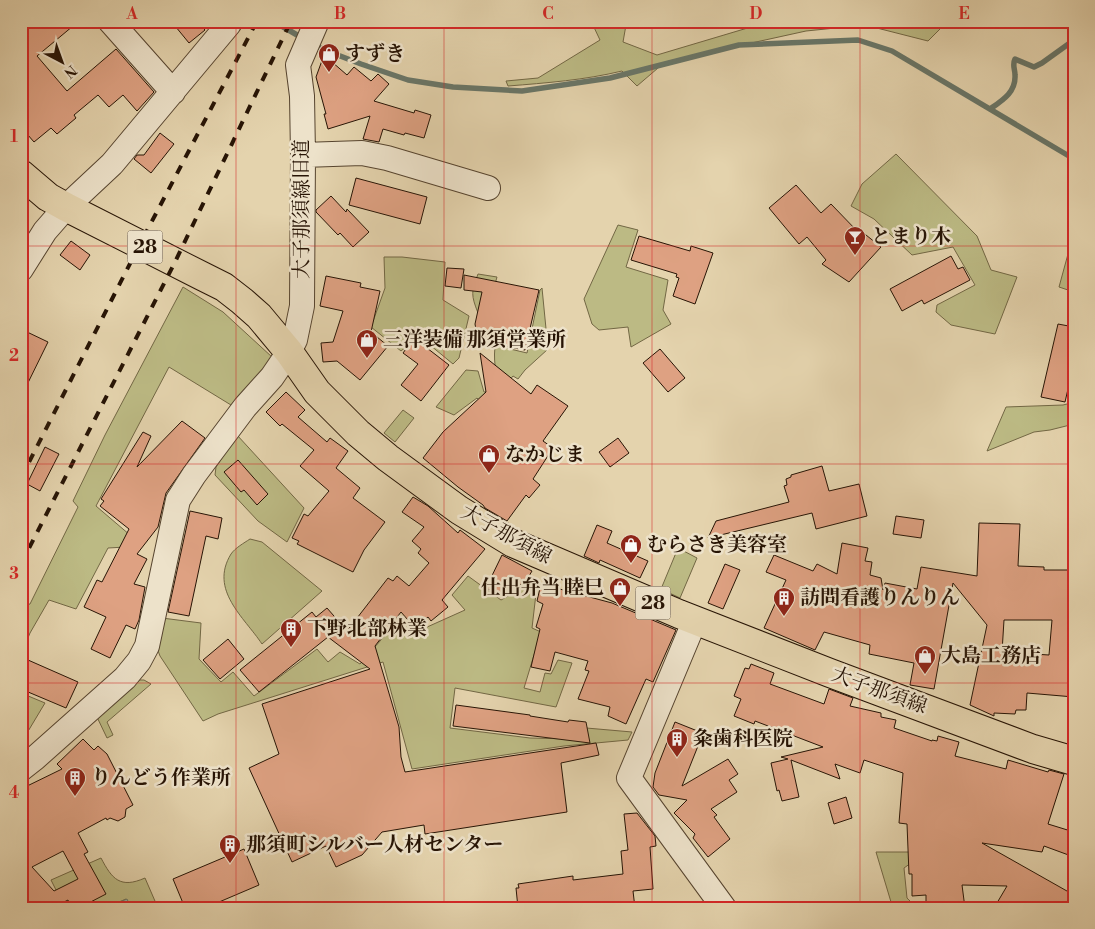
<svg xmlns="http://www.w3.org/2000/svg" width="1095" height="929" viewBox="0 0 1095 929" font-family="'Libre Bodoni','Noto Serif JP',serif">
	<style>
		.green { fill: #bcba84; stroke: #726744 }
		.water { fill: #95b8aa; stroke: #697668 }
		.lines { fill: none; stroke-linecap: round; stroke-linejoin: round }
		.stream { stroke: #697668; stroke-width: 5.5 }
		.building { fill: #dea182; stroke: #271405; fill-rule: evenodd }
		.minor-casing { stroke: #56442f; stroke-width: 26 }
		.major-casing { stroke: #271405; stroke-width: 30 }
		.minor { stroke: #ede2ca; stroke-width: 24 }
		.major { stroke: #e4d3ad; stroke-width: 28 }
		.rail { stroke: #271405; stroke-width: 4; stroke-dasharray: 9 9; stroke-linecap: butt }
		.grid { fill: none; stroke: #d62828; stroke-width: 1; stroke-opacity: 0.55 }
		.labels { text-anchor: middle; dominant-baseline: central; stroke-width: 5; stroke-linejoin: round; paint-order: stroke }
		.shield { fill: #ede2ca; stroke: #625240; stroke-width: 1 }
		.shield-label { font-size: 19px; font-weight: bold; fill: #271405 }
		.poi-label { font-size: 20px; font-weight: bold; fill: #271405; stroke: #ede2ca; text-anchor: start }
		.street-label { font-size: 20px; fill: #271405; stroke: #ede2ca }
		.neatline { fill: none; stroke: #d62828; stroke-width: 2 }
		.grid-label { font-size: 16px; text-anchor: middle; font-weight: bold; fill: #d62828 }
	</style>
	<rect width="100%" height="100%" fill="#e4d3ad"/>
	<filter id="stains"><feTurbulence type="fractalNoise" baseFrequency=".004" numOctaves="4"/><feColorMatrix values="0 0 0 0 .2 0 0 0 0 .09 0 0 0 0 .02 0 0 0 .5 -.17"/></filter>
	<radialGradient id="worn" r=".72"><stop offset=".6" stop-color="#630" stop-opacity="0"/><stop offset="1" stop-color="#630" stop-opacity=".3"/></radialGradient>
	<path class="green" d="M591,21H634L626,25L623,42L657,55L771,21H948L928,41L865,25L806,31L665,62L637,86L622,71C585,80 546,83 508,86L506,81L538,78L600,40Z
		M896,154L977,236L991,270L1017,277L995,334L951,325L936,312L937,305L975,285L953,247L912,255L874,219L851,206L862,184Z
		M618,225L638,230L626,267L668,280L663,310L671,324L631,347L628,327L599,330L592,324L584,299Z
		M1074,247V292L1059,287L1068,254Z
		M384,257H402L445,262L443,300L469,316L459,358L453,364L419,336L401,351L371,327L385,288Z
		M478,274L497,277L490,302L478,313C471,295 471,292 478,274Z
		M183,287L223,312L272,357L268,364L231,405L169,367L96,506L137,541L126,547L108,548L76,609L49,600L30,633L21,655V617L27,605L30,604L78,507L73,501L105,435Z
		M542,288L548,349L525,370L518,379L513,376L502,389L498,420L477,398L454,415L436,407L466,370L478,371L484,392L498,391C497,374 492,358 496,342H505L506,348L527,353L540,290Z
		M1074,396V424L1050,430L1034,432L987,451L1006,407L1063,405L1071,403Z
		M403,410L414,418L395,442L384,433Z
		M237,435L304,508L287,542L258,521L215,475L216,467Z
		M250,539L262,542L322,591L262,644C244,617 209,590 231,554C235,548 244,543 250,539Z
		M678,548L697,558L680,598L661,589Z
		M468,576L501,600L532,583L537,585L532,628L541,632L524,688L540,692L545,673L551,674L558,660L572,663L556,707L455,688L450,728L530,738L571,739L575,727L632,732L628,740L564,746L412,769L383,662L218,714L203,721L160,656L157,648L162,618L201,623L199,659L221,682L233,672L254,696L317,649L328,662L340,652L360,664L401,617L416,632L465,610L452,595Z
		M138,680H144L151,684L107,722L113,735L107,738L96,715Z
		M21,693L45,703L21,743Z
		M876,852H911V863L904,868L907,898L917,908H896L891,902Z
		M101,858C112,879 120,889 145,878L158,908H131L126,899L105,908H65L51,880Z"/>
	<path class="water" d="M127,899L131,908H105Z"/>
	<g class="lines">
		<path class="stream" d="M273,21L304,39
			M312,43L322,49L361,64L408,80L453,87L522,91L610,78L739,45L858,40L892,51L1074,159
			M990,109C1003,100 1016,92 1015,75C1015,69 1012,65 1015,59L1034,67L1042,63L1074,40"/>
	</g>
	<path class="building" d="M21,21H79L37,56L67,91L116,49L154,92L137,111L123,95L109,107L98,95L74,115L76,118L57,134L51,128L34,142L21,127Z
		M171,21H197L205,30L189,43Z
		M324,55L347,75L354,67L371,81L378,74L389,84L374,101L414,113L415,110L431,115L424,138L405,133L404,135L383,129L379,142L363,139L370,116L328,129L324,114H326L316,77Z
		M160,133L174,144L151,173L134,159L137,155H144Z
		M356,178L427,197L420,224L349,205Z
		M796,185L821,213L831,204L859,233L861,231L881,247L849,282L822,264L826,260L807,237L799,244L769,208Z
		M331,196L346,212L347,209L369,232L353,247L340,233L338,235L316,212V210Z
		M639,236L690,251L691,246L713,253L695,304L673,296L679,278L676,277L677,274L631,260Z
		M71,241L90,255L80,270L60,255Z
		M951,256L958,269L963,267L970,280L924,304L922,300L902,311L890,289Z
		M447,268L464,269L461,288L445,286Z
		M464,275L539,290L525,350L478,341L475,324L482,292L464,290Z
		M326,276L361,283L360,287L380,291L371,332L388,346L360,380L337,361L323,362L321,343L333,342L343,311L320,306Z
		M1058,324L1074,327V391L1068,389L1065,402L1041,397Z
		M25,331L48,342L21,397V339Z
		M414,338L449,365L421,401L401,385L418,364L403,353Z
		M660,349L685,378L668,392L643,363Z
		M480,353L531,394L537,385L568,406L543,441L553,448L533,479L540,485L529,498L526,495L507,521L485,508L483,505L458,487L423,458L443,432L486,392Z
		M286,392L305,410L298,417L327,442L330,438L348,451L336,468L360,488L353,498L385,522L364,550L353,572L297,544L299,541L292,538L304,514L308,516L329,491L300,466L314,450L282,424L280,426L266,412Z
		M182,421L205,438L166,493L158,527L137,554L147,559L134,584L145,587L139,620L135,629L126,625L110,658L91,649L106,617L84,607L97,580L102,582L129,529L100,506L104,501L101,499L143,432L151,436L137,467Z
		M618,438L629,453L610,467L599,452Z
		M45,447L59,454L40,491L27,484Z
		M238,460L268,494L257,505L244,490L241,492L224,472Z
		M822,466L829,491L859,484L867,516L816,529L812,513L708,538L716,521L789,502L784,486L787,485L786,479L791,477V475Z
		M413,497L428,506L458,533L460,530L485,549L442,600L448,607L431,621L428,617L415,628L401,612L375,646L399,727L401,757L405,772L596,743L599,755L561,763L567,812L425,834L424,825L382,832L362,855L336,867L326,846L292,862L249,768L279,754L262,704L370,669L328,637L259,692L240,670L312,612L316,617L327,608L347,631L388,578L393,581L397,576L409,586L429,563L418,553L421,549L412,541L424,527L402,512Z
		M190,511L222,518L218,539L206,536L189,616L168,612Z
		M896,516L924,520L921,538L893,534Z
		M979,523L1020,524L1018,566L1044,567V570H1074V697L1027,693L1026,710H1016L1015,714L994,713V716L970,705L987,625L953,583L934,689L910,685L914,663L869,654L870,645L824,632L815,650L764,628L786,580L766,572L774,555L813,571L817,564L837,574L842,543L868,548L865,561L872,562L870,575L881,578L883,590L885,583L917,589L921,567L977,576ZM1004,620H1052L1049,655L1002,652Z
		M597,525L612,531L607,543L648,561L640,578L600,560L599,563L584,556Z
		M502,555L532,571L526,581L502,596L486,588Z
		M725,564L740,570L723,609L708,603Z
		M541,584L612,603L676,630L653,682L646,679L626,724L608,716L610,707L578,699L589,671L585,670L588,661L555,652L550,671L531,667L540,629L536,627L543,604L537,601Z
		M228,639L244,659L220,679L203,660Z
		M28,660L78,682L66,708L21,689V675Z
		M751,664L774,673L770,684L824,704L829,689L853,698L850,706L881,713V717L896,720L894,728L932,741V740L937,741L938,736L959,742L955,756L1006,769L1008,760L1048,772L1049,770L1064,774L1048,824L1074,832V857L1044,846L1042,852L982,843L1074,895V900L1069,908H994L1007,886L962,885L965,908H926V895L912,896V874H909L907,824L899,823L903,773L864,760L860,773L835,764L840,779L791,760L799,797L782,801L779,790L777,791L771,763L788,759L781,757L823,747L755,721L754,724L734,716L741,699L734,696L745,668L749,669Z
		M456,705L530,715V716L568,722L569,720L586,722L590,743L453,726Z
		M675,722L700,732L697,739L700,741L682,786L728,759L738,774L729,780L737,792L711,809L717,815L714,817L730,839L708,857L693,838L695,834L674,813L687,800L659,795L653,787L655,773Z
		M83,739L94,750L98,746L107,754L133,805L126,809L125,817L118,821L110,818L107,820L106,818L78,833L88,852L84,854L106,894L79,908H71L68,900L52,908H21V789L62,769L57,764ZM63,851L78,879L54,891L32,867Z
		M846,797L852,818L834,824L828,803Z
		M637,813L655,836L656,846L650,847L653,889L633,891L635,908H518L516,888H519L518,884L573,876V880L623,874L621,851L628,850L624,814Z
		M244,849L259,885L205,908H185L173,879Z"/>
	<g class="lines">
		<g class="minor-casing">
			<path id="minor" d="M110,21L173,92
				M303,155L362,153L387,158L488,188
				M21,269L45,231L66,207L112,164L229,24
				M695,620L629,778L724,908
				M21,769L35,758L125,678L139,661L147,646L178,500L194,475L245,407L272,377L289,352L295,340L302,306L303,155L302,96L298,65L317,21"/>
		</g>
		<g class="major-casing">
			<path id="major" d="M21,174L48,197L66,207L202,276L224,287L242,301L259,316L289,352L317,392L358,433L388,458L459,510L513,543L679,614L830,673L1033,749L1074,761"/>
		</g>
		<use href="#minor" class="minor"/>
		<use href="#major" class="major"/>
		<path class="rail" d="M21,478L140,244L257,21
			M21,564L175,262L291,21"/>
	</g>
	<path class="grid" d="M236,21V908M444,21V908M652,21V908M860,21V908M21,246H1074M21,464H1074M21,683H1074"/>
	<defs>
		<g id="shop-pin" transform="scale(1.125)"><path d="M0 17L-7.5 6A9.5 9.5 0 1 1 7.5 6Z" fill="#8f2418" stroke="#ede2ca"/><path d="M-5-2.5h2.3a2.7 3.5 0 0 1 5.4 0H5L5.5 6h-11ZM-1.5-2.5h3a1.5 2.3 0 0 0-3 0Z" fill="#fff"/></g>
		<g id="bar-pin" transform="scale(1.125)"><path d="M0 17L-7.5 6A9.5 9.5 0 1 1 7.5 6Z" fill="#8f2418" stroke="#ede2ca"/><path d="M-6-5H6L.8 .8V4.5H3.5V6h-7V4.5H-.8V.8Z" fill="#fff"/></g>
		<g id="building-pin" transform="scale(1.125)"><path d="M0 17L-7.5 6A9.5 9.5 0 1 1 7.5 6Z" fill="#8f2418" stroke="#ede2ca"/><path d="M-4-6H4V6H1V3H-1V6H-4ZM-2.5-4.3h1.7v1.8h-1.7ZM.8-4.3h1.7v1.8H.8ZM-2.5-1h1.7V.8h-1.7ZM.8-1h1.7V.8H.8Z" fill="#fff"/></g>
	</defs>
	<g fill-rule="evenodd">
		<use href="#shop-pin" x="329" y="54"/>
		<use href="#bar-pin" x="855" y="237"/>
		<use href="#shop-pin" x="367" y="340"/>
		<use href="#shop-pin" x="489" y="455"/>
		<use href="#shop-pin" x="631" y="545"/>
		<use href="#shop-pin" x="620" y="588"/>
		<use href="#building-pin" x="784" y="598"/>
		<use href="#building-pin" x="291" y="629"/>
		<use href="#shop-pin" x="925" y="656"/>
		<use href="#building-pin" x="677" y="739"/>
		<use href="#building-pin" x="75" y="778"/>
		<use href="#building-pin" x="230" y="845"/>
	</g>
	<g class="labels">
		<g class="shield">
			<rect x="127.5" y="230.5" width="35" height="33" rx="4"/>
			<rect x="635.5" y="586.5" width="35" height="33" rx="4"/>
		</g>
		<g class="shield-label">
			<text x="145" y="247">28</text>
			<text x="653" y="603">28</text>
		</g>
		<g class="poi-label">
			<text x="345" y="54">すずき</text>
			<text x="871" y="237">とまり木</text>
			<text x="383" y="340">三洋装備 那須営業所</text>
			<text x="505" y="455">なかじま</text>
			<text x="647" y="545">むらさき美容室</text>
			<text x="604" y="588" text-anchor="end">仕出弁当 睦巳</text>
			<text x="800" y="598">訪問看護りんりん</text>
			<text x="307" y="629">下野北部林業</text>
			<text x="941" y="656">大島工務店</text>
			<text x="693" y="739">粂歯科医院</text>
			<text x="91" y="778">りんどう作業所</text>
			<text x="246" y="845">那須町シルバー人材センター</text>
		</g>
		<g class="street-label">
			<text transform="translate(302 209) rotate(-90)">大子那須線旧道</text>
			<text transform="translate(506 535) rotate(29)">大子那須線</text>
			<text transform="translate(879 691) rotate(20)">大子那須線</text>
		</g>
	</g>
	<rect width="1095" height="929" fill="none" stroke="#e4d3ad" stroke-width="55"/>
	<g transform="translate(62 62) rotate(139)" stroke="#ede2ca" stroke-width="4" paint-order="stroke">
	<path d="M0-4L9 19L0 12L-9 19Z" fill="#271405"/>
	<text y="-8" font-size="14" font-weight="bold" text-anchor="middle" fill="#271405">N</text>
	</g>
	<rect x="28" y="28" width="1040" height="874" class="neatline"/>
	<g class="grid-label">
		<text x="132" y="19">A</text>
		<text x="340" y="19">B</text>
		<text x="548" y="19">C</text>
		<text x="756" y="19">D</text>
		<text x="964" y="19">E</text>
		<text x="14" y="142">1</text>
		<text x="14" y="361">2</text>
		<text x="14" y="579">3</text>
		<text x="14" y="798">4</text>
	</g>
	<rect width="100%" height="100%" filter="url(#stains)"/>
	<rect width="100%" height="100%" fill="url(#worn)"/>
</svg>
